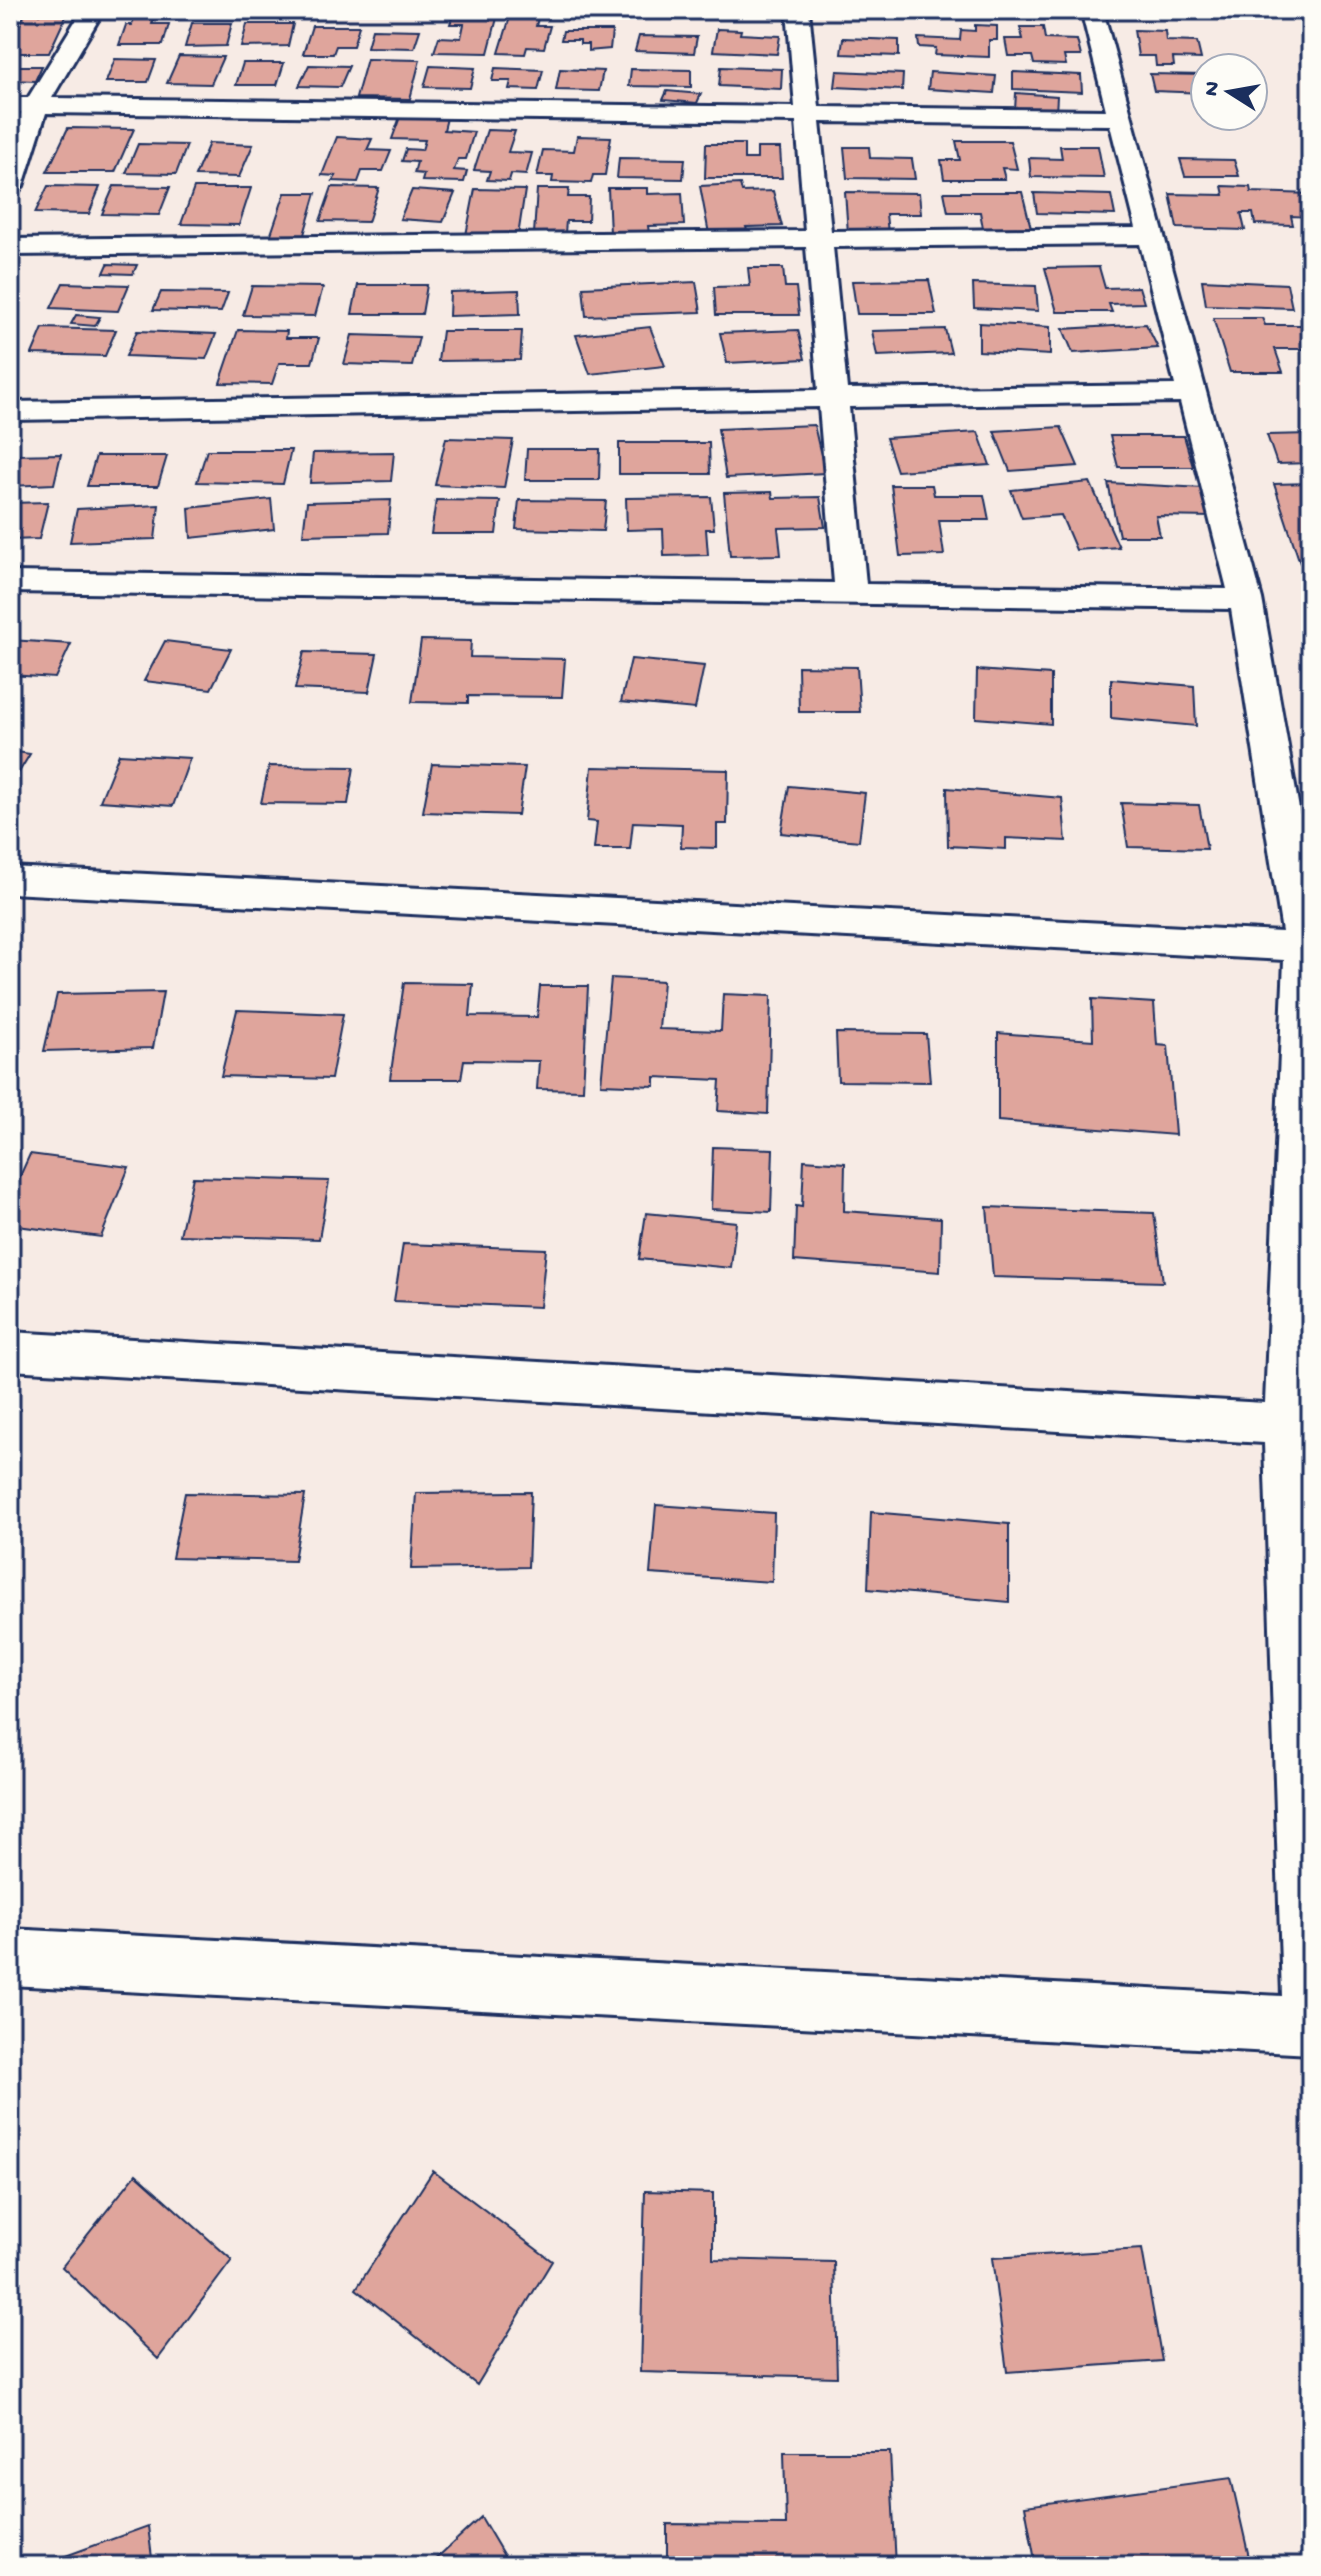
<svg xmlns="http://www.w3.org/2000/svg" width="1321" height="2576" viewBox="0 0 1321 2576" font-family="'Gochi Hand',sans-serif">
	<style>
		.building { fill: #dfa59c; stroke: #1b2f5e; stroke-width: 2 }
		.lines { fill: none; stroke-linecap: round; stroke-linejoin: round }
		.street-casing { stroke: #1b2f5e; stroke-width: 6 }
		.street { fill: #fdfcf7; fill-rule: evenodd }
	</style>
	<rect width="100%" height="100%" fill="#f7ebe5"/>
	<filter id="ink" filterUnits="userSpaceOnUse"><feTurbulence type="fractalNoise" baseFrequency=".0125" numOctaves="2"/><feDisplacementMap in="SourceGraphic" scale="16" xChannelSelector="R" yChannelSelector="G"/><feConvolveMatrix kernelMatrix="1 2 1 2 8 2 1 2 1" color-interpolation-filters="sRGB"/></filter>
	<g filter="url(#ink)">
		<path class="building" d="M136,10H156L152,24H169L163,45H119L126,25H132Z
			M454,12H478L477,17L497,18L488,53L434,52L439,37L461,38L464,24H450Z
			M25,14H67L49,53H10V44Z
			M510,17L538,18L536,26H550L544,48L527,47L525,54L499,53Z
			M192,23H232L226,46L185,47Z
			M247,24H293L288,46L241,47Z
			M975,25L997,26V40H989V57L935,55L936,48L919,47L918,38L960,40L961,30L975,31Z
			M312,26H359L353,46H336L333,54H303Z
			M1020,27H1043L1045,39L1077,40L1081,56H1064L1066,65L1034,64L1032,56H1008L1005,39H1023Z
			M372,29L420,30L414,48L367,47Z
			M717,29L741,30L740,34L780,36L777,54L713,51Z
			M1134,30L1165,31L1166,41L1197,42L1201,59L1173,58L1174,66H1156L1155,56H1138Z
			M563,31H612L610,49L588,51V44H580V40H561Z
			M639,36L697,37L694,53L635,51Z
			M843,38L899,40V56L841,54Z
			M179,56L223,57L211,84L167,83Z
			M115,59L156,60L148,82H106Z
			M367,59L420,60L410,99L356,98Z
			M243,63H284L277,85H236Z
			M309,65L349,66L340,87L299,86Z
			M10,66H42L35,81L10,80Z
			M430,66L475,68L470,88L424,87Z
			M721,67L782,69L781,89L719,86Z
			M495,68L543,70L538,90L509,89L511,81H492Z
			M560,69L603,71L599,91L556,90Z
			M631,69L691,70V87L629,86Z
			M837,71L903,74L902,90L835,87Z
			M930,72L996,76L994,93L928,89Z
			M1013,72L1081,75L1082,92L1013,89Z
			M1150,74L1205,75V93L1154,91Z
			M667,91L701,94L697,103L663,100Z
			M1016,93L1057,96L1056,113L1015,110Z
			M400,117L447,118L444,130L474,132L466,159H458L454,170L467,171L464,182L422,181L424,174L414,173L417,162L402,161L406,149L422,150L425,140L392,139Z
			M68,128L134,129L115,172H47Z
			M487,130L515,131L508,152L532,153L526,175L511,174L509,181L487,180L490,171L474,170Z
			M577,136L611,137L605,175H593L591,183L552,182L553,176H537L543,150L574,151Z
			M337,137L372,139L367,150L391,151L383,171H362L358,182L333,181L336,176L322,175Z
			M956,141H1010L1017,169L1002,168L1005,179H944L941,160H960Z
			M209,143L253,145L239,177L195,176Z
			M138,144L187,145L176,174L126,173Z
			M706,144H744V159H757V148H780L782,178H705Z
			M1060,146H1098L1104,178L1031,177L1029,158L1062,159Z
			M844,147H869L870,158L912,159L915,179L847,178Z
			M619,158L685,159L683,179L617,178Z
			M1180,159L1234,160L1239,176H1185Z
			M740,184L742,192L773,191L782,226L746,227L748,233L709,234L700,186Z
			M48,186L100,187L89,214L35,213Z
			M114,186L170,187L159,215L102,214Z
			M1222,186L1250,187L1251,192L1311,194V217L1291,216L1293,225L1255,224L1253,213H1241L1245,230L1177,228L1170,194L1224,195Z
			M332,187L379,188L368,222L320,221Z
			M194,188H251L239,225L181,224Z
			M608,188H647V194L682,193L684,225L648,226L649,233L610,234Z
			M475,189L525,190L518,236L466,235Z
			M537,189H569L568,197H589L588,221H566L565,233L534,234Z
			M412,190L455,193L443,222L400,219Z
			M845,192L919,193L921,214H886L888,233H848Z
			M944,192H1022L1031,228H983L980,212H948Z
			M285,193H316L303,238L270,237Z
			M1034,193L1111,195L1115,215L1037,213Z
			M108,264L137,265L133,274L104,273Z
			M1099,267L1105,288L1139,287L1144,303L1109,304L1112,312H1057L1045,268Z
			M748,268H783L785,287H796L799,315H716L714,287L750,286Z
			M929,280L936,314H857L852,281Z
			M1202,280L1287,284L1292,308L1206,305Z
			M696,282L701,312L586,316L583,287Z
			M63,283L129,285L118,311L51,308Z
			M973,284L1036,286L1038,311L974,308Z
			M358,285H427L422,314H352Z
			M252,286L323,287L315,316L243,315Z
			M519,290L520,314L449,316L450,292Z
			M161,292L228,293L221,312L153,310Z
			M76,315L100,317L95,326L71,324Z
			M1213,318H1262L1265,325H1301L1310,349H1275L1283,372H1230Z
			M979,323L1050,327V355L979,351Z
			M1146,324L1158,348L1073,353L1063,329Z
			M650,327L665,366L590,374L576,335Z
			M43,328L116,330L105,356L32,354Z
			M945,329L951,353L877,356L872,331Z
			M238,330L287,331L286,338H319L312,363H279L272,384L220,383Z
			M798,330L805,359L727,363L720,333Z
			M137,331L216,334L206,359L126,356Z
			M442,331H522L520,360L438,361Z
			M352,335L419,337L412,366L344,364Z
			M814,425L825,473L726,478L718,429Z
			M1061,427L1078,466L1010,471L994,431Z
			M978,432L990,465L897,471L886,438Z
			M1311,434V463L1277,464L1267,435Z
			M1110,436H1184L1193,467H1118Z
			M446,438L513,440L504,488L435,485Z
			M619,443H709L710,474H619Z
			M527,449H600L599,480H525Z
			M207,450H291L283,484L197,482Z
			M394,452L391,481L310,483L313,453Z
			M61,454L54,484L10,486V455Z
			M96,456H167L158,486H87Z
			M1090,482L1119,547L1076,550L1061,515L1022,518L1011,490Z
			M1108,483L1204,488L1212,517L1156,516L1160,536H1119Z
			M1311,483V563H1300L1274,484Z
			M891,485H932L934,495H984L989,520H939L944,555L900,556Z
			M772,492L773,498L820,497L825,527L778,528L781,555L730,556L724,493Z
			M711,497L714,529H706L708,555L664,556L663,529L627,530L626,498Z
			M271,499L274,529L191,538L189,508Z
			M391,500L388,533L303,535L307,502Z
			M436,500L500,501L496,534H431Z
			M519,500L606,501L603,531L516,529Z
			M48,502L39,539L10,540V503Z
			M159,505L155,539L70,542L77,509Z
			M10,640L71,644L55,678L10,675Z
			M421,640L471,641L470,657L565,659L562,697L468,696V703L412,702Z
			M165,641L231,649L211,689L144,681Z
			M304,652L377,654L369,692L295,689Z
			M631,659L704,666L695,709L621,702Z
			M798,666L857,667L860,712H799Z
			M977,670L1051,675V724L976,718Z
			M1111,679L1194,686L1196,726L1111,718Z
			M10,751L30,754L10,787Z
			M119,754L190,758L173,806L100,801Z
			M432,764L525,767L518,815L423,812Z
			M269,766L354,767L348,804L261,803Z
			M592,767L728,770L727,824H717V848L681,847L682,824L633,822L630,849H594L597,822L587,821Z
			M789,786L865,793L859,841L781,833Z
			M947,788L1062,798L1066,841L1006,838V849L948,846Z
			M1121,803L1199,805L1207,849L1128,847Z
			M611,978L663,981L659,1029L721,1031L723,994L771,996L768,1114L718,1111L720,1080L655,1077V1086L601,1084Z
			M404,983L473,984L470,1016L537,1017L540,986H588L583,1090L537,1089L539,1061L464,1060L461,1079H390Z
			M163,992L153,1048L44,1051L57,994Z
			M1092,999L1154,1003L1157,1045L1168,1046L1175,1135L998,1121V1033L1093,1040Z
			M237,1010L343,1014L331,1079L221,1076Z
			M836,1033L926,1034L930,1082L838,1081Z
			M713,1147L773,1149L771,1212L711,1209Z
			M30,1154L129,1167L101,1237L10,1225V1198Z
			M804,1160L845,1163L844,1211L941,1218L940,1272L794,1261L796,1206L802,1207Z
			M193,1177L329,1181L319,1239L180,1235Z
			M987,1207L1154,1213L1163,1282L993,1277Z
			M646,1213L736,1222L731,1268L639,1259Z
			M403,1244L546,1249L540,1307L394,1301Z
			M531,1492L528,1567L411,1569L416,1493Z
			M185,1493L305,1495L294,1561L172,1558Z
			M656,1505L774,1513L772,1582L650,1574Z
			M871,1512L1009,1524V1602L868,1589Z
			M433,2171L552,2261L477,2385L356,2289Z
			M136,2174L232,2260L158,2359L62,2267Z
			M645,2191L713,2193V2259L834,2262L837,2377L640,2372Z
			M1142,2249L1162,2361L1007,2372L992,2258Z
			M784,2452H890L896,2566H667V2524L786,2525Z
			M1231,2478L1251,2566H1036L1025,2506Z
			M481,2517L510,2566H428Z
			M148,2526L153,2566H38Z"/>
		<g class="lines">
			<g class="street-casing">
				<path id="street" d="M82,10H104L52,98L795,107L787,10H809L819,107L1106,110L1081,10H1103L1262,599L1311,877V2054L10,1985V1929L1282,1996L1264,1443L10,1370V1332L1265,1403L1284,960L10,893V867L1282,932L1231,609L10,592V572L834,583L819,407L10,420V402L818,390L806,247L10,255V239L805,231L796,122L46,113L23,186L19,191L10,194V147L21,112H10V98H28ZM820,122L1110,125L1136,228L831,231ZM1140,244L1175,385L847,389L833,247ZM1180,402L1227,589L866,584L849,407Z"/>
			</g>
			<use href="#street" class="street"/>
		</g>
	</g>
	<rect width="1321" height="2576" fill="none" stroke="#fdfcf7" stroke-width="40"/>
	<rect x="20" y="20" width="1281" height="2536" fill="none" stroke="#1b2f5e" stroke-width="3" filter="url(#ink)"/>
	<g transform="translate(1229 92) rotate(281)"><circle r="38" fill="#fdfcf7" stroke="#a3aaba" stroke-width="2"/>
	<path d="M0-6L14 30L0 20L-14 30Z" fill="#1b2f5e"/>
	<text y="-12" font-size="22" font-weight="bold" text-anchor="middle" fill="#1b2f5e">N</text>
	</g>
</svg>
